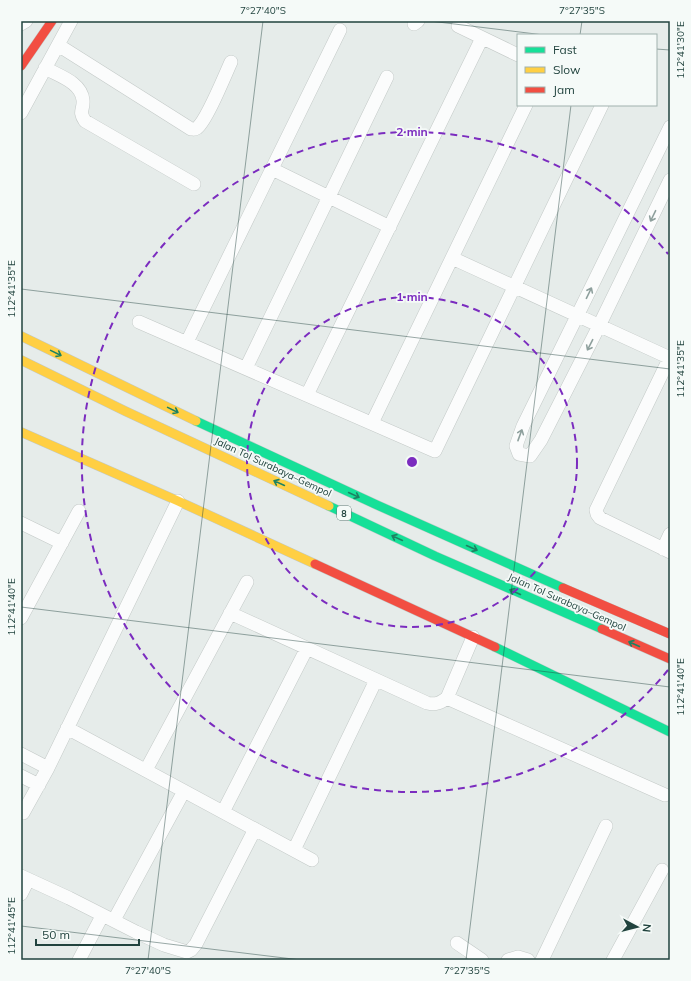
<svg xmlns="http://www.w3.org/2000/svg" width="691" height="981" viewBox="0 0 691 981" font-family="Mulish,sans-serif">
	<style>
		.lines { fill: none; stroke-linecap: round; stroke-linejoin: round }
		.street-casing { stroke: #c3c9c7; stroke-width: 14 }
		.fast-casing { stroke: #c1cac8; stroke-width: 10 }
		.slow-casing { stroke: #c1cac8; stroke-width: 10 }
		.jam-casing { stroke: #c1cac8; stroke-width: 10 }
		.street { stroke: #fbfcfc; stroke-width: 13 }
		.fast { stroke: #16e098; stroke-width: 9 }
		.slow { stroke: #ffcf43; stroke-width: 9 }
		.jam { stroke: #f24e42; stroke-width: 9 }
		.oneway { stroke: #8ea09d }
		.oneway2 { stroke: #1d8262 }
		.ticks { fill: none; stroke: #21433e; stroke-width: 1; stroke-opacity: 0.45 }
		.ring { fill: none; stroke: #7b2cbf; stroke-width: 2; stroke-dasharray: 7 5 }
		.labels { text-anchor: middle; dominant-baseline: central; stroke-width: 3.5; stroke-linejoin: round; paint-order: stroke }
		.shield { fill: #f5faf8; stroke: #617a76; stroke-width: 1 }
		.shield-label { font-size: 9px; font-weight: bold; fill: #21433e }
		.street-label { font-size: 10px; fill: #21433e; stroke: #f5faf8 }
		.centre { fill: #7b2cbf; stroke: #f5faf8; stroke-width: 2 }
		.ring-label { font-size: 12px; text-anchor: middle; font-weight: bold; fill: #7b2cbf; stroke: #f5faf8; stroke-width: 3.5; stroke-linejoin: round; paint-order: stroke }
		.neatline { fill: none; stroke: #21433e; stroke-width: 1.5 }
		.ticks-label { font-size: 10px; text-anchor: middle; fill: #21433e }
	</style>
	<rect width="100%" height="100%" fill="#e6ecea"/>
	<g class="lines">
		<g class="street-casing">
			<path id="street" d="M21,24L26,21
				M414,24L418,21
				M458,26L518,55
				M58,45L191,129C194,129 194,130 197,128C207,120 225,75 231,62
				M45,68C59,76 81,82 83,100C84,110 78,111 85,121L194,184
				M21,113L71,21
				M670,127L523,426L516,446L519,454L530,456L541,440L599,326L670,180
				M272,169L390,227
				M452,258L670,358
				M139,322L435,451L602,105
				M187,342L340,30
				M670,357L596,510L597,514L600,518L670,552
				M246,368L387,77
				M307,395L482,38
				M372,423L526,105
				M21,523L62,543
				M663,549L670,534
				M230,613L427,703C436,705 440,703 447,698L473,637
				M21,618L79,511
				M447,698L665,795
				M67,728L312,860
				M21,754L48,768
				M146,770L247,582
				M21,776L39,785
				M223,812L307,648
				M23,813L48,768L178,501
				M294,850L376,680
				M21,876L69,898L136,932L164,945L187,952L191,950L196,944L255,829
				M21,894L28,880
				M114,920L184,791
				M457,943L482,960
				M79,960L102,916
				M508,960L518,957L528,960
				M542,960L606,826
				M613,960L662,870"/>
		</g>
		<g class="fast-casing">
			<path id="fast" d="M196,421L377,505L563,588
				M329,506L435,556L602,629
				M495,647L670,732"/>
		</g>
		<g class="slow-casing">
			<path id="slow" d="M21,336L196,421
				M21,360L125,411L329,506
				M21,432L178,501L315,564"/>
		</g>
		<g class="jam-casing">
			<path id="jam" d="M21,66L52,21
				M315,564L495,647
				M563,588L670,634
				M602,629L670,659"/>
		</g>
		<use href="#street" class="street"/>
		<use href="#fast" class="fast"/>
		<use href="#slow" class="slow"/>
		<use href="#jam" class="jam"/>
	</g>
	<defs><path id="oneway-shaft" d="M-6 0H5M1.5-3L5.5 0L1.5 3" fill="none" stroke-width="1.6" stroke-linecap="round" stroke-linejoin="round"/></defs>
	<g class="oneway">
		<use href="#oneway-shaft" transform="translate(653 216) rotate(116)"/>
		<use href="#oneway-shaft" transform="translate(589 293) rotate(-64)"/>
		<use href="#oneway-shaft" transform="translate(590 345) rotate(117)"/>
		<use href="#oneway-shaft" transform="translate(520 435) rotate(-70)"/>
	</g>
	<g class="oneway2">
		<use href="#oneway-shaft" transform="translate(56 353) rotate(26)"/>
		<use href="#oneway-shaft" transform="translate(173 410) rotate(26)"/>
		<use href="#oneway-shaft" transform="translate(279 483) rotate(-155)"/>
		<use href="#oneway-shaft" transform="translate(354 495) rotate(25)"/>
		<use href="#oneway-shaft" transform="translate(397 538) rotate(-155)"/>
		<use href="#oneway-shaft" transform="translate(472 548) rotate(24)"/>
		<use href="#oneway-shaft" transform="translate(515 592) rotate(-156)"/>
		<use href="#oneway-shaft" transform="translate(634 644) rotate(-156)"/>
	</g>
	<path class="ticks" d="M430,21L544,35M580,35L582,21M656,49L670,50M21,289L670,369M21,607L670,687M21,926L301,960M148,960L263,21M466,960L571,105"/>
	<g class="ring">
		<circle cx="412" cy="462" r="165"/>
		<path d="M668 670A330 330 0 1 1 668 254"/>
	</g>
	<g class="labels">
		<rect class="shield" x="337" y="506" width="14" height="14" rx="3"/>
		<g class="shield-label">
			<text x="344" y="513">8</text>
		</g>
		<g class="street-label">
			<text transform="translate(273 467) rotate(25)">Jalan Tol Surabaya–Gempol</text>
			<text transform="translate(567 602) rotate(24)">Jalan Tol Surabaya–Gempol</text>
		</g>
	</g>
	<circle cx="412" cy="462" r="6" class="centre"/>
	<g class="ring-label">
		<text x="412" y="136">2 min</text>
		<text x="412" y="301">1 min</text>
	</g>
	<rect width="691" height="981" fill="none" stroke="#f5faf8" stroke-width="44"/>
	<rect x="517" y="34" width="140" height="72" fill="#f5faf8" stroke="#a0b1ae"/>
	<rect x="525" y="47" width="20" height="6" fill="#16e098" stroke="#a0b1ae"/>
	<text x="553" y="54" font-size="12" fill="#21433e">Fast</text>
	<rect x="525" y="67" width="20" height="6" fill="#ffcf43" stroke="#a0b1ae"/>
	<text x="553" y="74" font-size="12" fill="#21433e">Slow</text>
	<rect x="525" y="87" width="20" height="6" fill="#f24e42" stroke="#a0b1ae"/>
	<text x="553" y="94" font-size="12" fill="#21433e">Jam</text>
	<g transform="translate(637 927) rotate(97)" stroke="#f5faf8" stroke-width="3" paint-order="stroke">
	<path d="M0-3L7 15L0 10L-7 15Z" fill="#21433e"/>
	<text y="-6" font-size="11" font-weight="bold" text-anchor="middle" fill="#21433e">N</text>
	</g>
	<path d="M36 939v6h103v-6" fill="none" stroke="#21433e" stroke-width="2"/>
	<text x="42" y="939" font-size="12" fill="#21433e" stroke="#f5faf8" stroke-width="3" paint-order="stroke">50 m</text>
	<rect x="22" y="22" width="647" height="937" class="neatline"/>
	<g class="ticks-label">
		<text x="263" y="14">7°27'40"S</text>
		<text x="582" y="14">7°27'35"S</text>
		<text transform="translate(680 50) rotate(-90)" y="4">112°41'30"E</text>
		<text transform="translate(11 289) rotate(-90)" y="4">112°41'35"E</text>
		<text transform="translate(680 369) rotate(-90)" y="4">112°41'35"E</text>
		<text transform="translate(11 607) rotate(-90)" y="4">112°41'40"E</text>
		<text transform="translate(680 687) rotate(-90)" y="4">112°41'40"E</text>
		<text transform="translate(11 926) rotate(-90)" y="4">112°41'45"E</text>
		<text x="148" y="974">7°27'40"S</text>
		<text x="467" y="974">7°27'35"S</text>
	</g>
</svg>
